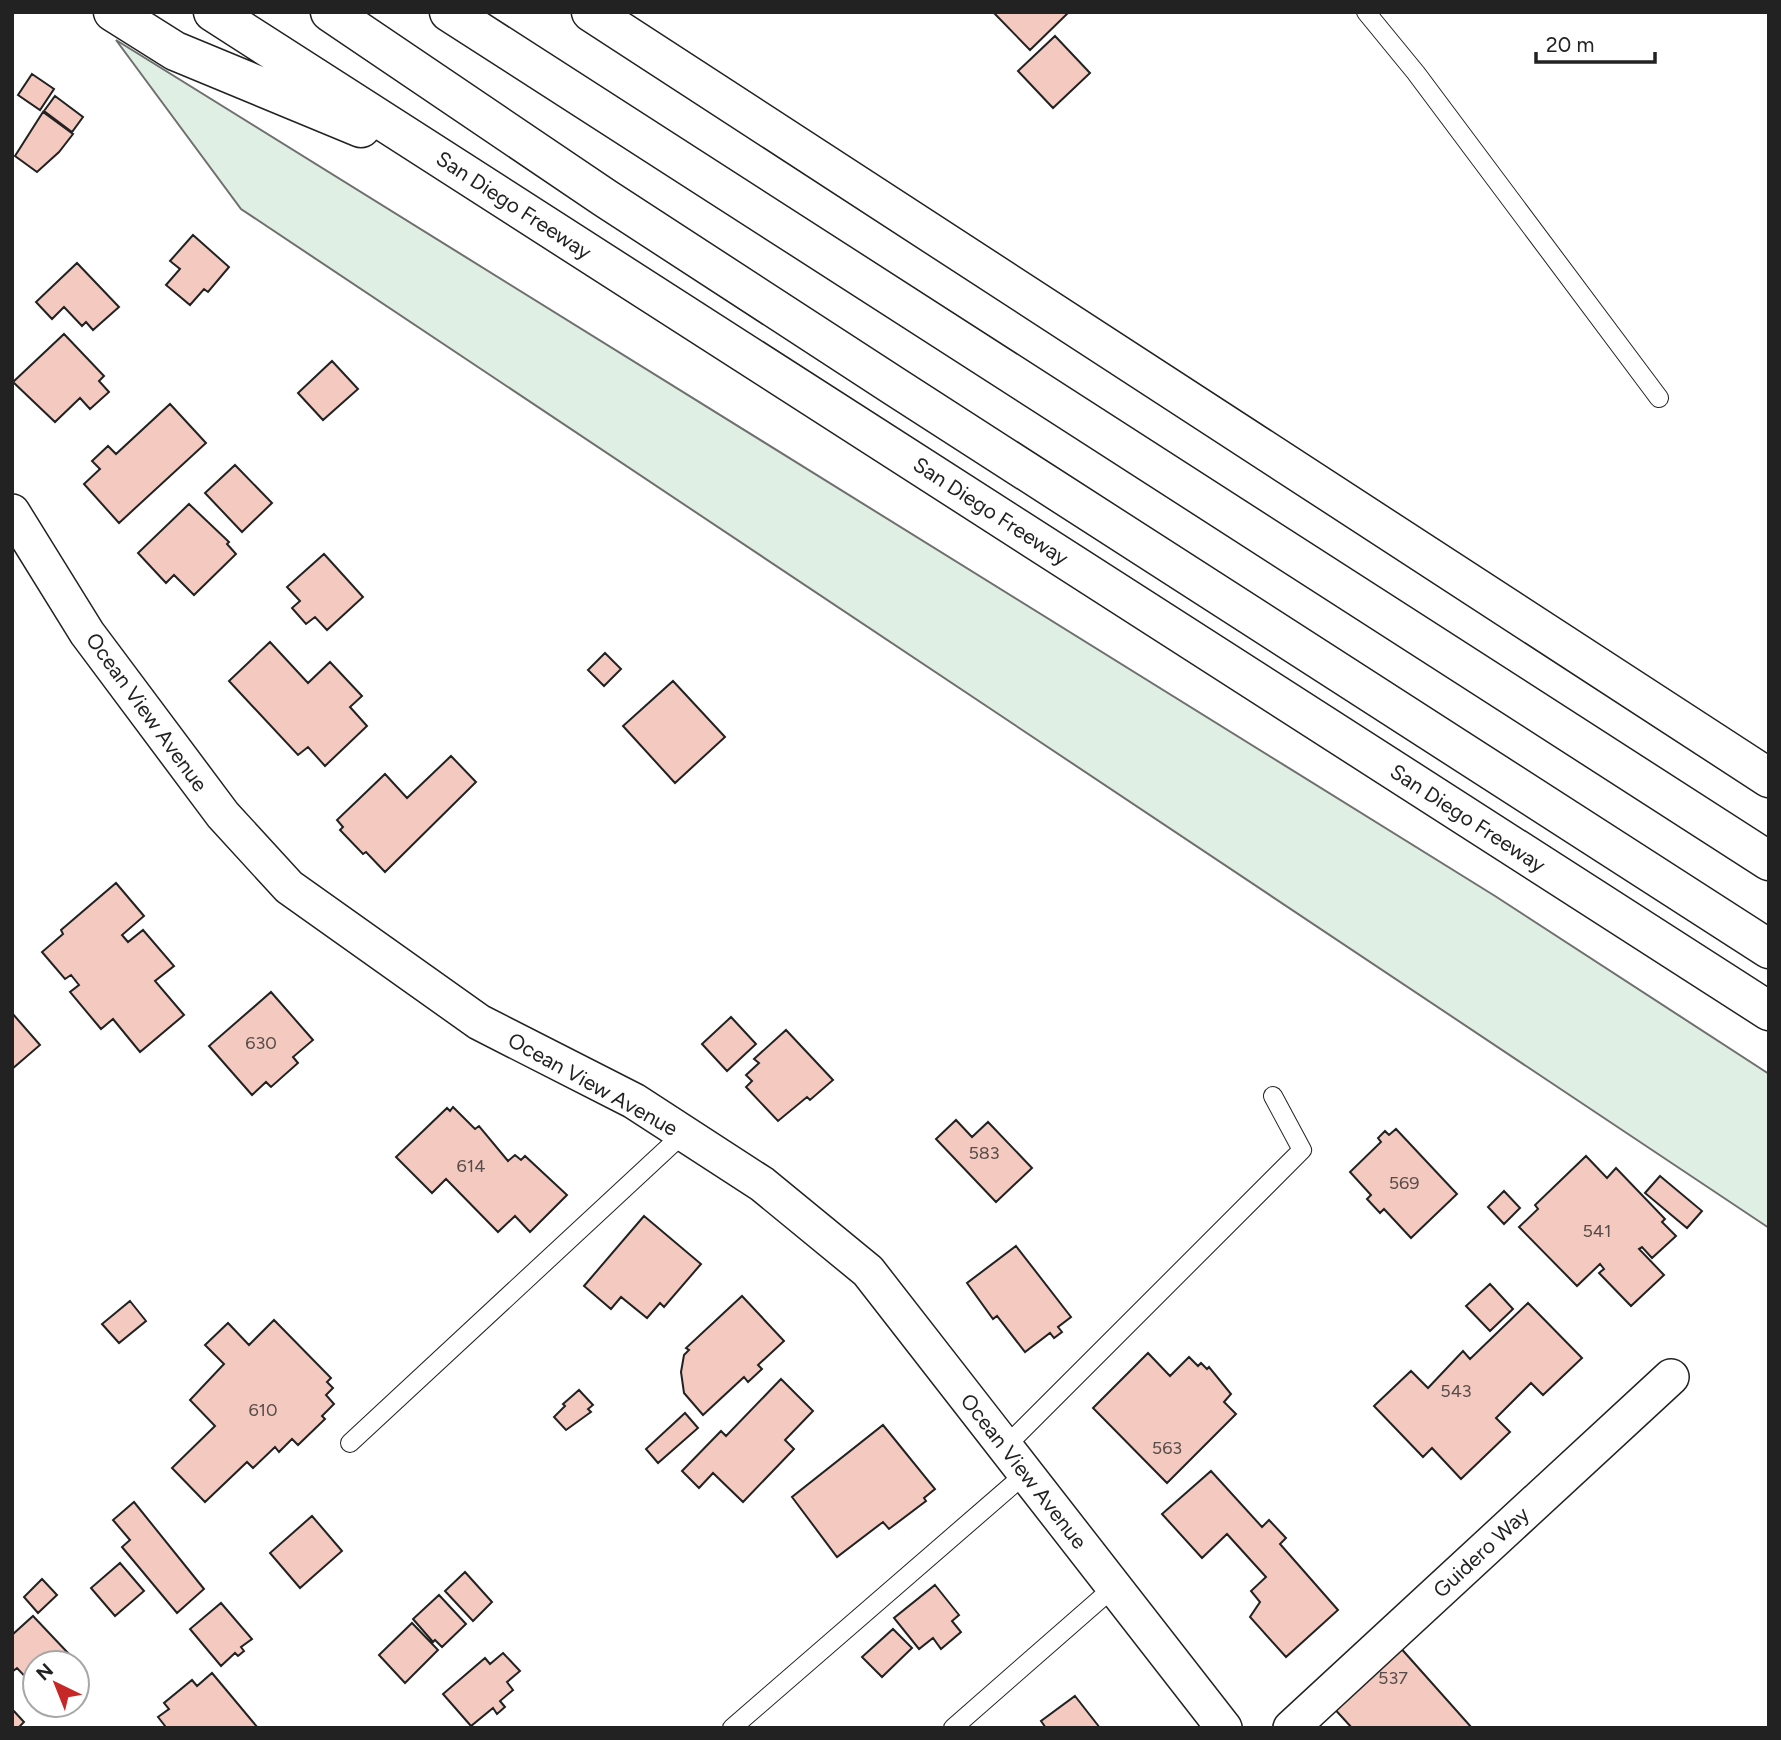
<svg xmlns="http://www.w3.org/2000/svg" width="1781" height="1740" viewBox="0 0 1781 1740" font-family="Figtree,sans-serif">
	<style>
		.green { fill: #e0efe3; stroke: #6f6f6f; stroke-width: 2 }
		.building { fill: #f3c9c0; stroke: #222; stroke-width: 2 }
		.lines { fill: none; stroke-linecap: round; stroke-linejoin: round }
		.service-casing { stroke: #222; stroke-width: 20 }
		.minor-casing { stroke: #222; stroke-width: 38 }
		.motorway-casing { stroke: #222; stroke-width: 41 }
		.service { stroke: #fff; stroke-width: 18 }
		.minor { stroke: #fff; stroke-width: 35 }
		.motorway { stroke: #fff; stroke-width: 38 }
		.labels { text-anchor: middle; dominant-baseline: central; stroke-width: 5; stroke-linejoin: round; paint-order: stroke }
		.number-label { font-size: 18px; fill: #564c4a }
		.street-label { font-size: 21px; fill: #222; stroke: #fff }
	</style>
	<rect width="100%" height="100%" fill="#fff"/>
	<path class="green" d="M116,40L1495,896L1769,1074V1228L241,209Z"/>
	<path class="building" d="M993,12H1069L1030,50Z
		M1055,36L1090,73L1053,108L1018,71Z
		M32,74L54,89L40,110L18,95Z
		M55,96L83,117L72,132L44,111Z
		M43,112L73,134L59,152L37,172L15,156Z
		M193,235L229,267L208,292L204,289L190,305L166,285L180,269L170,261Z
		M77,263L119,307L93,330L86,322L82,326L64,307L52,319L36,302Z
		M64,334L104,376L99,381L109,392L90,409L80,398L55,422L13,382Z
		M332,361L358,389L323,420L298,393Z
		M170,404L206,443L119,523L84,484L100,469L92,461L108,446L116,454Z
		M235,465L272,503L242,532L205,493Z
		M189,504L229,542L227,544L236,554L194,595L174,575L166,583L138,553Z
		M324,554L363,597L327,630L315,617L306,624L292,608L300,601L287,587Z
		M270,642L308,683L330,662L362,696L350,707L367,726L325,766L308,747L298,755L229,681Z
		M605,653L621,669L604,686L588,670Z
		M673,681L725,737L675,783L623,726Z
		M451,756L476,782L385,872L366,852L363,854L340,830L343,827L337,820L385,774L407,798Z
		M116,883L144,916L122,935L128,942L143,930L174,966L155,981L184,1015L140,1052L113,1019L101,1029L70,992L79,985L71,975L65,979L42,952L63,934L61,930Z
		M271,992L313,1040L293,1057L298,1063L271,1087L266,1082L252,1095L209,1046Z
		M12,1013L40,1045L12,1069Z
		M731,1017L756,1044L727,1071L702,1044Z
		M786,1030L833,1080L810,1100L807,1097L778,1121L746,1087L752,1081L746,1075L759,1063L754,1059Z
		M453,1107L475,1129L479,1126L508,1161L515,1155L521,1160L525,1156L567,1195L530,1232L515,1216L498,1232L446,1179L432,1193L396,1157L447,1108L450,1111Z
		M956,1120L972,1137L988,1122L1032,1168L996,1202L936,1139Z
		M1396,1129L1457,1194L1411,1238L1384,1209L1380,1213L1367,1199L1371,1195L1350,1172L1381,1142L1378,1138L1385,1131L1389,1135Z
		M1586,1156L1607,1178L1616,1168L1665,1219L1662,1222L1676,1236L1652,1258L1642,1247L1639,1249L1664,1275L1631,1306L1599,1273L1604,1269L1600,1264L1577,1286L1519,1227L1538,1209L1535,1205Z
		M1660,1176L1702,1211L1687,1228L1645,1193Z
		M1504,1191L1520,1208L1504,1224L1488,1207Z
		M644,1216L701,1264L664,1307L660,1303L647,1318L621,1297L611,1309L584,1286Z
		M1016,1246L1071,1317L1058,1327L1062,1332L1054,1338L1050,1333L1025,1352L997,1316L993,1319L967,1283Z
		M1490,1284L1513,1309L1490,1331L1466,1306Z
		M742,1296L784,1341L758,1365L762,1369L748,1382L744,1377L703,1415L684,1393L681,1372L684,1355L689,1350L686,1348Z
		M130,1301L146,1321L119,1343L102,1324Z
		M1528,1303L1582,1358L1543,1395L1531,1383L1496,1418L1510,1432L1461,1479L1432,1448L1423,1457L1374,1406L1411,1371L1428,1388L1463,1351L1470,1359Z
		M274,1320L331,1378L327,1382L333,1388L326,1395L334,1404L322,1416L325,1419L298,1445L292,1439L279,1452L275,1447L253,1468L247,1462L205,1502L172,1468L215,1426L190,1400L224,1364L205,1345L228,1323L249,1345Z
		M1148,1353L1170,1376L1189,1357L1198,1366L1201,1363L1207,1369L1209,1367L1231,1394L1224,1402L1236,1414L1167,1483L1093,1408Z
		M781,1379L813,1411L785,1440L794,1449L743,1502L713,1473L699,1488L682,1471L721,1431L726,1436Z
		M579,1390L593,1405L588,1409L591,1412L566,1430L554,1417L565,1406L563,1404Z
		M685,1413L698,1428L658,1463L646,1449Z
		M883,1425L935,1489L924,1498L926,1501L889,1529L883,1522L837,1557L792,1497Z
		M1211,1471L1262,1527L1269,1520L1286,1538L1280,1544L1338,1610L1286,1657L1250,1617L1260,1602L1251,1591L1266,1577L1227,1534L1202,1558L1162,1514Z
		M134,1502L204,1589L177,1613L122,1547L130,1540L113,1520Z
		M312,1516L342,1551L300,1588L270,1553Z
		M120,1563L144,1591L115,1616L91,1588Z
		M465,1572L492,1602L473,1621L445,1591Z
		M42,1579L57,1595L38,1613L24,1597Z
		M935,1585L959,1615L952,1621L961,1632L941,1649L933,1638L919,1649L894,1618Z
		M439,1595L466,1624L442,1647L435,1640L433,1642L413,1619Z
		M221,1603L252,1639L241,1647L244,1651L238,1656L235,1653L221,1666L190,1629Z
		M33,1616L86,1672L77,1681V1663H35V1687L17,1668L12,1672V1635Z
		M412,1623L438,1650L405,1683L379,1655Z
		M893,1629L912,1648L882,1677L862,1657Z
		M1398,1645L1472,1728H1352L1330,1704Z
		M503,1653L520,1671L507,1682L513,1690L500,1701L505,1707L497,1714L493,1708L471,1726L443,1694L485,1658L490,1664Z
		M212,1673L258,1728H162L165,1726L158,1717L169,1709L164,1703L192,1680L197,1686Z
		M1075,1696L1100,1728H1046L1041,1721Z
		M12,1709L24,1722L18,1728H12Z"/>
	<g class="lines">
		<g class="service-casing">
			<path id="service" d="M1366,12L1416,73L1659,398
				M350,1443L684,1133
				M1005,1447L1302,1150L1273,1096
				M732,1728L1025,1474
				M953,1728L1114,1587"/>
		</g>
		<g class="minor-casing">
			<path id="minor" d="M12,512L87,633L223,815L289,887L479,1022L634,1101L762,1184L868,1271L1224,1728
				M1291,1728L1671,1377"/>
		</g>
		<g class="motorway-casing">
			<path id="motorway" d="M113,12L175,51L361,128
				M213,12L1769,1011
				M330,12L605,198L894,386L1769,949
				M449,12L1769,861
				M591,12L1769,778"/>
		</g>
		<use href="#service" class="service"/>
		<use href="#minor" class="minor"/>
		<use href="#motorway" class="motorway"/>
	</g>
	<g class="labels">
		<g class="number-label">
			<text x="261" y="1043">630</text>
			<text x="984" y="1153">583</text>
			<text x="471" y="1166">614</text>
			<text x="1404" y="1183">569</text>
			<text x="1597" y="1231">541</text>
			<text x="1456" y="1391">543</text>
			<text x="263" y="1410">610</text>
			<text x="1167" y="1448">563</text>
			<text x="1393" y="1678">537</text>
		</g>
		<g class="street-label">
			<text transform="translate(514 205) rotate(33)">San Diego Freeway</text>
			<text transform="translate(991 511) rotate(33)">San Diego Freeway</text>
			<text transform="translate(147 712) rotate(54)">Ocean View Avenue</text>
			<text transform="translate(1468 818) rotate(33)">San Diego Freeway</text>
			<text transform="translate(593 1084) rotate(29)">Ocean View Avenue</text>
			<text transform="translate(1024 1471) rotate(52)">Ocean View Avenue</text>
			<text transform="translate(1481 1552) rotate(-43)">Guidero Way</text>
		</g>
	</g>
	<rect width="1781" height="1740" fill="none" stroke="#222222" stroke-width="28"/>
	<g transform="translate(56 1684) rotate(317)"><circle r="33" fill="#ffffff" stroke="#a7a7a7" stroke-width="2"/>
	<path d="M0-5L12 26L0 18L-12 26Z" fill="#c62828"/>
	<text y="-10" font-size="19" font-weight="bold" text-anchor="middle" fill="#222222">N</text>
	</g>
	<path d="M1536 52v10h119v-10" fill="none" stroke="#222222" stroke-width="3.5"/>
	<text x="1546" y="52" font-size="21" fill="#222222" stroke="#ffffff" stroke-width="5" paint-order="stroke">20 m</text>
</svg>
